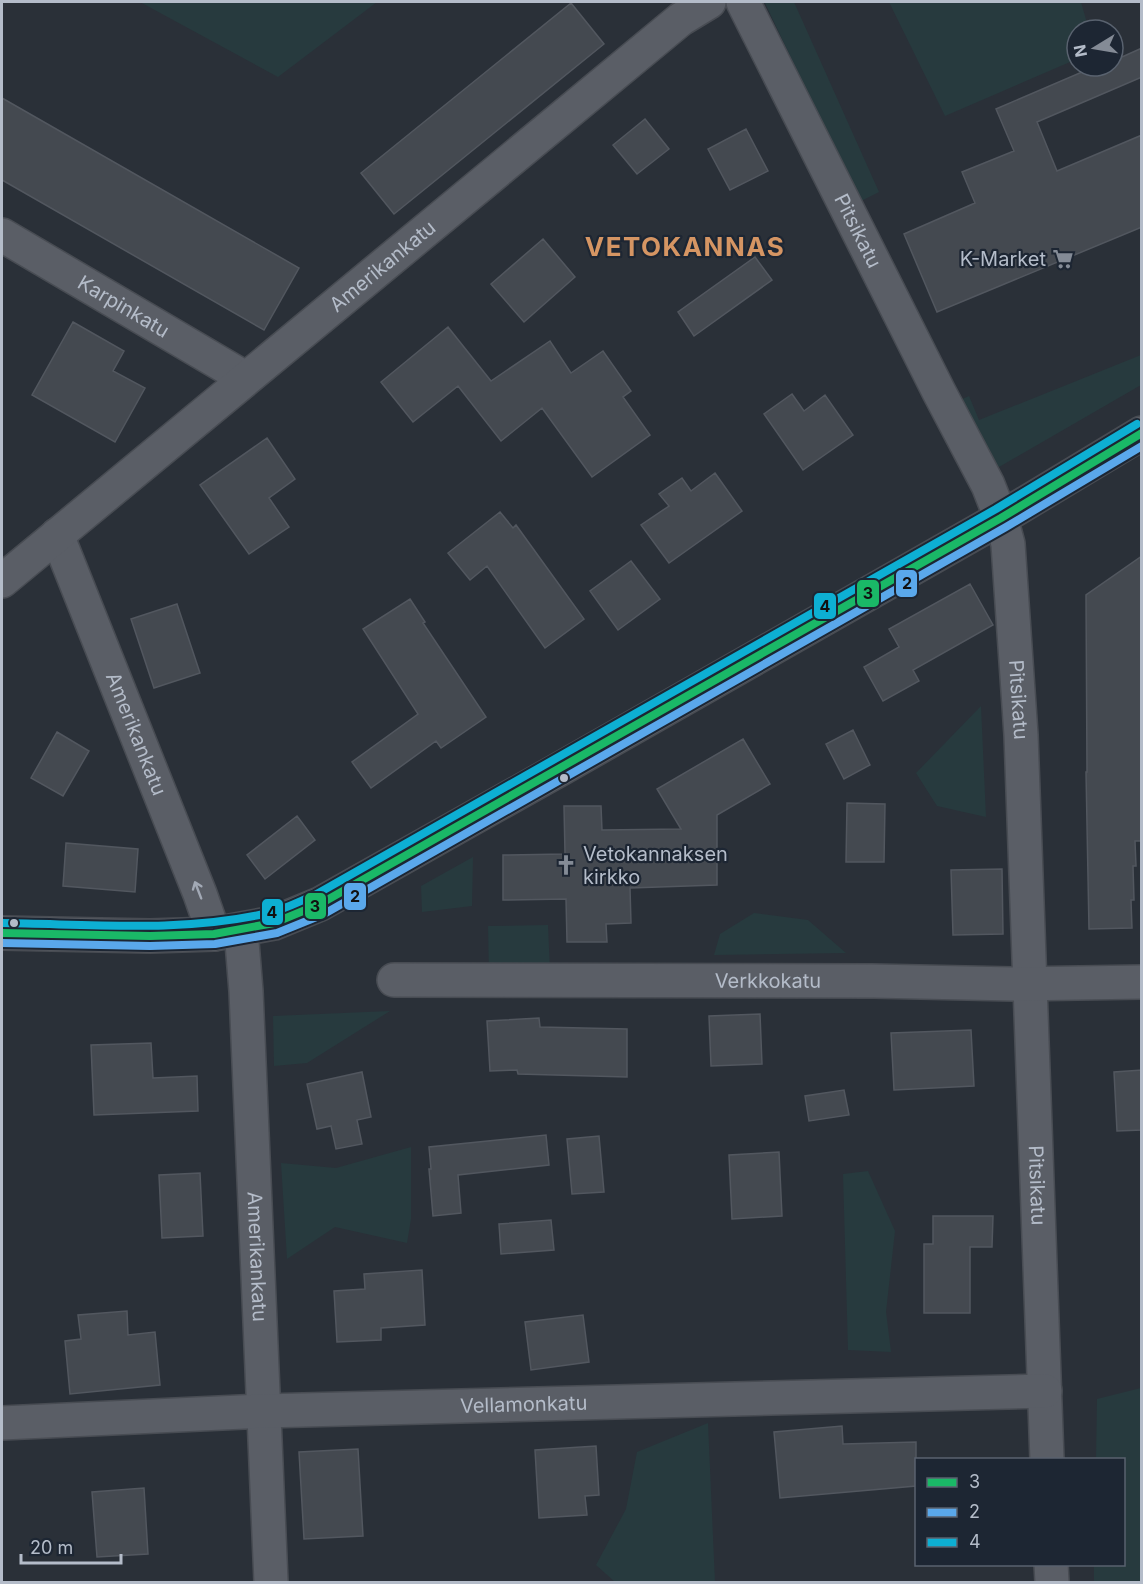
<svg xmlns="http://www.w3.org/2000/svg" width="1143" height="1584" viewBox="0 0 1143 1584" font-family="Inter,sans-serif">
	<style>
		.green { fill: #273a3e }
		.building { fill: #444950; stroke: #52575f; stroke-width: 1.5 }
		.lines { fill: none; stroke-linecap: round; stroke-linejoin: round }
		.minor-casing { stroke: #484c53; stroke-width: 36 }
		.secondary-casing { stroke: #484c53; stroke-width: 36 }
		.minor { stroke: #5a5e66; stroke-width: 33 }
		.secondary { stroke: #595d64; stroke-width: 33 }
		.bus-1-casing { stroke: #1d2633; stroke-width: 12 }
		.bus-2-casing { stroke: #1d2633; stroke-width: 12 }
		.bus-3-casing { stroke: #1d2633; stroke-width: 12 }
		.bus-1 { stroke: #1ab867; stroke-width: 8 }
		.bus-2 { stroke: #5aa8eb; stroke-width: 8 }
		.bus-3 { stroke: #0dafd3; stroke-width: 8 }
		.oneway { stroke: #a2a9b5 }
		.bus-dot { fill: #b4bcc9; stroke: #1d2633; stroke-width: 2 }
		.labels { text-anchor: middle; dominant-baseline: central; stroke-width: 4.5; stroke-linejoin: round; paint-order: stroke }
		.street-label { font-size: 20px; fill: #b4bcc9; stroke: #1d2633 }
		.poi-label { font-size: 20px; fill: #b4bcc9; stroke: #1d2633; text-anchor: end }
		.district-label { font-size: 26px; font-weight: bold; letter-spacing: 1.5px; fill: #d59563; stroke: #1d2633 }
		.line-badge { stroke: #1d2633; stroke-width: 2 }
		.pale-badge-label { font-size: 16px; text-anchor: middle; font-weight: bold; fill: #111 }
	</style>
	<rect width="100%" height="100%" fill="#2a3038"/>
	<path class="green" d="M140,2H377L278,77Z
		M770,2H794L879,192L859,202L765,3Z
		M889,2H1081L1089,30H1077V59L945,116Z
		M1141,355V385L999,467L984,455L956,402L969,396L979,420Z
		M981,706L986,817L937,806L916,773Z
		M473,857L472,906L422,912L421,886Z
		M754,913L808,920L846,953L714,955L720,934Z
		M548,925L550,971L489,973L488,926Z
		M390,1011L307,1063L274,1066L273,1016Z
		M411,1147V1219L407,1243L335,1227L287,1259L281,1163L336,1168Z
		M868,1171L895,1231L886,1312L891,1352L848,1350L843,1174Z
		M1141,1388V1582H1094V1565L1124,1564V1460L1096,1459L1097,1399Z
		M708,1423L715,1582H615L596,1565L626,1509L637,1452Z"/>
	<path class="building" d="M571,3L604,44L394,214L361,173Z
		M1142,48V77L1037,122L1057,171L1142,135V227L937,312L904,234L975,203L962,172L1014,151L996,109L1096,66H1113V61Z
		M2,98L299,268L264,330L2,180Z
		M645,119L669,149L637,174L613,145Z
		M746,129L768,171L730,190L708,149Z
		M543,239L575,277L524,322L491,284Z
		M755,257L772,280L694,336L678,312Z
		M73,322L124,351L113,371L145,388L115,442L32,395Z
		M448,327L491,381L550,341L571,373L603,351L631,391L623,397L650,435L592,477L542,408L501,441L458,386L413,422L381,382Z
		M792,394L804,411L825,395L853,435L803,470L764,414Z
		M267,438L295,479L269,498L289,527L249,554L200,485Z
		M715,473L742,511L669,563L641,525L669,506L659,494L682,478L691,491Z
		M500,512L513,528L516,525L584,619L545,648L487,566L470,580L448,553Z
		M1142,556V841H1135L1136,866H1133L1134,900H1131L1132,928L1089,929L1086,772H1087L1086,595Z
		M631,561L660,599L618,630L590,591Z
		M970,584L993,625L913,670L919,681L883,701L864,667L899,647L889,629Z
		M410,599L425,622L423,623L486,717L441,748L436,741L371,788L352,762L418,714L363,629Z
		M177,604L200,673L154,688L131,619Z
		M853,730L870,765L844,779L826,744Z
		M57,732L89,751L63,796L31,778Z
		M743,739L770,784L717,815V885L630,888L631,923L606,924L607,942H567L566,899L503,900V855L565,854L564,806H601L602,830L681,829L657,789Z
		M847,803L885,804L884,862H846Z
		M297,816L315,840L265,879L247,855Z
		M66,843L138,849L135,892L63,886Z
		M1002,869L1003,934L953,935L951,870Z
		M760,1014L762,1064L711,1066L709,1016Z
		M539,1018L540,1027L627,1029V1077L518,1074L517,1070L490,1071L487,1021Z
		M971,1030L974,1086L894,1090L891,1033Z
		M151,1043L153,1078L197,1076L198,1111L94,1115L91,1045Z
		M1142,1070V1130L1117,1131L1114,1072Z
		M362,1072L371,1117L357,1120L362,1144L336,1149L331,1126L317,1129L307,1084Z
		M844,1090L849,1115L809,1121L805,1096Z
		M546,1135L549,1165L458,1175L461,1213L433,1216L429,1169H431L429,1147Z
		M599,1136L604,1192L572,1194L567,1139Z
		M779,1152L782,1216L732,1219L729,1155Z
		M200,1173L203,1236L162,1238L159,1175Z
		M933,1216H993L992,1247H970V1313H924V1244H933Z
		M551,1220L554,1250L501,1254L499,1224Z
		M422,1270L425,1325L381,1328V1340L337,1342L334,1291L365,1289L364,1274Z
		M127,1311L128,1335L155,1332L160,1385L70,1394L65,1341L81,1339L78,1315Z
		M583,1315L589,1362L531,1370L525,1322Z
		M842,1426L843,1444L916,1442V1486L780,1498L774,1432Z
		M596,1446L599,1495L585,1496L587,1515L539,1518L535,1450Z
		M358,1449L363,1536L304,1539L299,1452Z
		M144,1488L148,1554L97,1557L92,1492Z"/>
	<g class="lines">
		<g class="minor-casing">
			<g id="minor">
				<path id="s1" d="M743,2L939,392L988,485L1001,518L1008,544L1021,735L1047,1460"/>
				<path id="s2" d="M2,235L245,378"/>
				<path id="s3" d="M57,535L200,894L214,934"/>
				<path id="s4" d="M2,581L681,19L709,2"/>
				<path id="s5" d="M241,930L246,991L271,1582"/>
				<path id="s6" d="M394,980L873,981L1013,984L1142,982"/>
				<path id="s7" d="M2,1423L264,1411L1045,1391"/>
				<path d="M1051,1564L1052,1582"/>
			</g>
		</g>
		<g class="secondary-casing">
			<path id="secondary" d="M2,933L150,936L214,934L274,923L320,904L562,768L1001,518L1142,433"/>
		</g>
		<use href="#minor" class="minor"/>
		<use href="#secondary" class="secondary"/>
		<g class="bus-1-casing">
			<path id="bus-1" d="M2,933L150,936L214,934L274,923L320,904L1001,518L1142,433"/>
		</g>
		<g class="bus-2-casing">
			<path id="bus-2" d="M2,943L150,946L215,944L277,933L324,914L1006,527L1142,446"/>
		</g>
		<g class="bus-3-casing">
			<path id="bus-3" d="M2,923C90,924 182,933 268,913C284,910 300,901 315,895L996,509L1137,424"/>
		</g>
		<use href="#bus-1" class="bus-1"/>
		<use href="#bus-2" class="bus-2"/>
		<use href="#bus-3" class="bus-3"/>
	</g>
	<defs><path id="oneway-shaft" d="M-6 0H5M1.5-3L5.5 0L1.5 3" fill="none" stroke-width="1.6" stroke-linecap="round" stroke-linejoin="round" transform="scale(1.5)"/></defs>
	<use class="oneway" href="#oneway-shaft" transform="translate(198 890) rotate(-111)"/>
	<defs>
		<g id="supermarket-bare" transform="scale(1.62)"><path d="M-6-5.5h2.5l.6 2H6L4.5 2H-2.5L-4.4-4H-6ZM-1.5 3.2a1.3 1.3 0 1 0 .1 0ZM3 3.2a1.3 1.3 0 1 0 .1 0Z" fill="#848b96" stroke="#1d2633" stroke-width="2.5" paint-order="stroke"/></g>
		<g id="church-bare" transform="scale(1.62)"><path d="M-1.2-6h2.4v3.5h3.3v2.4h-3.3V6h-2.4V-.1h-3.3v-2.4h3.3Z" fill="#848b96" stroke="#1d2633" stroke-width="2.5" paint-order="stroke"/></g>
	</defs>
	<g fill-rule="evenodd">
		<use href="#supermarket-bare" x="1063" y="259"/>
		<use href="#church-bare" x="566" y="865"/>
	</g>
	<g class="bus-dot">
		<circle cx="564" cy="778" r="5"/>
		<circle cx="14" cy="923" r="5"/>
	</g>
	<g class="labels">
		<g class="street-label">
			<text stroke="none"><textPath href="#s1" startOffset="256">Pitsikatu</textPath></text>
			<text stroke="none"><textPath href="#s4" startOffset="494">Amerikankatu</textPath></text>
			<text stroke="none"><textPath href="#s2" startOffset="141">Karpinkatu</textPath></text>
			<text stroke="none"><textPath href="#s1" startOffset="760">Pitsikatu</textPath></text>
			<text stroke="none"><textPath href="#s3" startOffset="214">Amerikankatu</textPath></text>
			<text stroke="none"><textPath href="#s6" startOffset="374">Verkkokatu</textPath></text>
			<text stroke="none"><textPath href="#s1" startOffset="1246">Pitsikatu</textPath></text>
			<text stroke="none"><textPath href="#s5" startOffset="327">Amerikankatu</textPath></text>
			<text stroke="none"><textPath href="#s7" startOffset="522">Vellamonkatu</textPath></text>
		</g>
		<g class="poi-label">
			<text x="1046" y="259">K-Market</text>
			<text x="583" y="854" text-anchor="start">Vetokannaksen<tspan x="583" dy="23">kirkko</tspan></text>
		</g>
		<g class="district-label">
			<text x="685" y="246">VETOKANNAS</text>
		</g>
	</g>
	<g class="line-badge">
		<rect x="895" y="569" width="23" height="29" rx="6" fill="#5aa8eb"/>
		<rect x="856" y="579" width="24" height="29" rx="6" fill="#1ab867"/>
		<rect x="813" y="592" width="24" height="28" rx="6" fill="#0dafd3"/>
		<rect x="343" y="882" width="24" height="29" rx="6" fill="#5aa8eb"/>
		<rect x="304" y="892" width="23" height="28" rx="6" fill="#1ab867"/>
		<rect x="261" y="898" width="23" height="28" rx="6" fill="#0dafd3"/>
	</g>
	<g class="pale-badge-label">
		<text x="907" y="589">2</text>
		<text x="868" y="599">3</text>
		<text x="825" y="612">4</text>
		<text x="355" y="902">2</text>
		<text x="315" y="912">3</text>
		<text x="272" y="918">4</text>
	</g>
	<rect width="1143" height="1584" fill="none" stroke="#b4bcc9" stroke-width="6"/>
	<rect x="915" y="1458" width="210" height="108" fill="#1d2633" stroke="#59626f" stroke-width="1.5"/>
	<rect x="927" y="1478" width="30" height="9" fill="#1ab867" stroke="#59626f" stroke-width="1.5"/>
	<text x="969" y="1488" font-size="18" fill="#b4bcc9">3</text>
	<rect x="927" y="1508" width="30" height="9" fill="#5aa8eb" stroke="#59626f" stroke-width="1.5"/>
	<text x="969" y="1518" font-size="18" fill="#b4bcc9">2</text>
	<rect x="927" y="1538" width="30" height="9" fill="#0dafd3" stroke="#59626f" stroke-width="1.5"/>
	<text x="969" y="1548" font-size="18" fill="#b4bcc9">4</text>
	<g transform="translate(1095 48) rotate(259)"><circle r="28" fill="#1d2633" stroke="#59626f" stroke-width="1.5"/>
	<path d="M0-4.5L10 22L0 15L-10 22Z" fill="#848b96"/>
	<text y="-9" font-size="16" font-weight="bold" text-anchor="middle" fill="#b4bcc9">N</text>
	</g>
	<path d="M21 1554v9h100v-9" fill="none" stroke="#b4bcc9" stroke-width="3"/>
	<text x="30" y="1554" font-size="18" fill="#b4bcc9" stroke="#1d2633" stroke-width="4.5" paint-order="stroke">20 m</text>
</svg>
